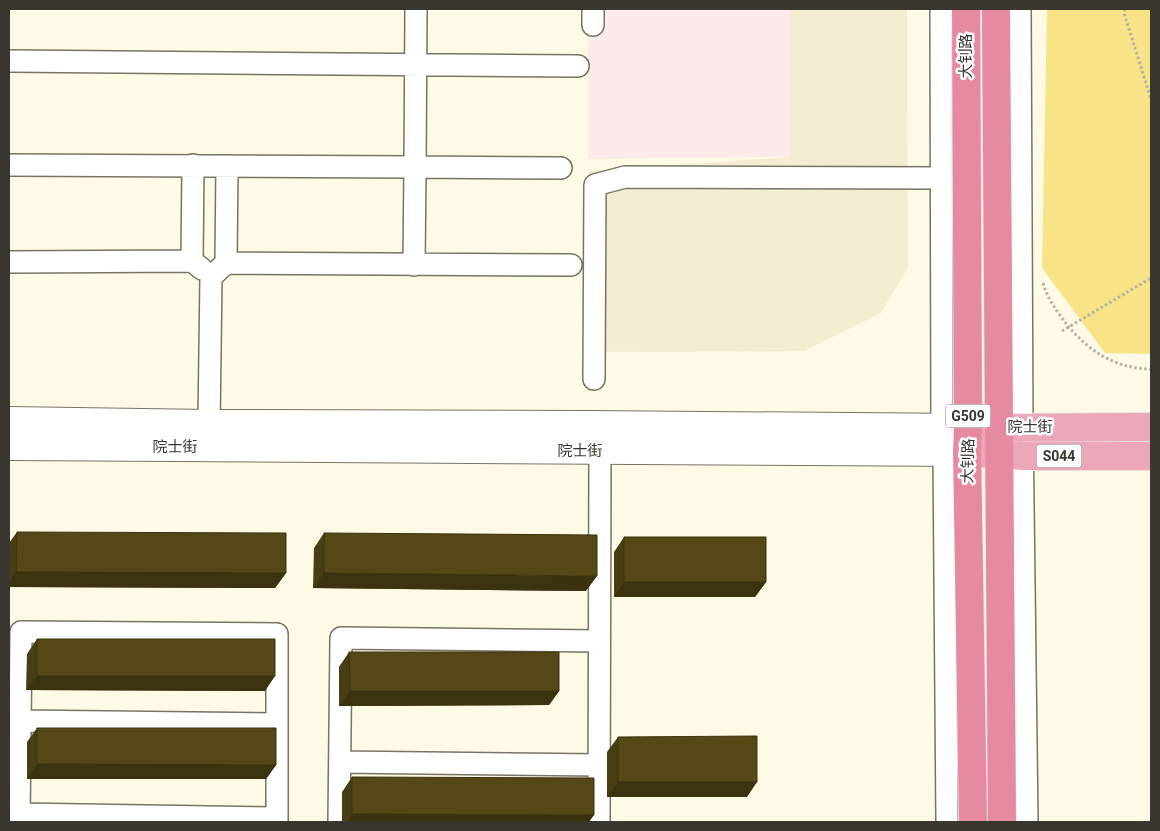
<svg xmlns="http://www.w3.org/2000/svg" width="1160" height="831" viewBox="0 0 1160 831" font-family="Roboto,'Noto Sans SC',sans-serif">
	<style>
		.built { fill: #f3edd2 }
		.industrial { fill: #fcebea }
		.green { fill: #f9e387 }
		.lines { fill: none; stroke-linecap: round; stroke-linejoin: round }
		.minor-casing { stroke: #787463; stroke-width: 24 }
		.secondary-casing { stroke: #787463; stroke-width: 30 }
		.primary-casing { stroke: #e3e3e2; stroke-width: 30 }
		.trunk-casing { stroke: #e3e3e2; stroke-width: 30 }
		.path { stroke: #b6b2a3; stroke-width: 3; stroke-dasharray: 2.5 2.5; stroke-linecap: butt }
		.minor { stroke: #fff; stroke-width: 21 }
		.secondary { stroke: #fff; stroke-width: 28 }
		.primary { stroke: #eca7b9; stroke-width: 28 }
		.trunk { stroke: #e68aa2; stroke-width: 28 }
		.wall { fill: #483e13 }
		.shaded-wall { fill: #3b320f }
		.building { fill: #544816; stroke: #3b320f }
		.labels { text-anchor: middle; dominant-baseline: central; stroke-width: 5; stroke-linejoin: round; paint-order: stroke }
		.shield { fill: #fff; stroke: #74726d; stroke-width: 1 }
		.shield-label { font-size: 14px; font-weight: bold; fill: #38362f }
		.street-label { font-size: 15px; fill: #38362f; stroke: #fff }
	</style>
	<rect width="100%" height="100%" fill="#fffae6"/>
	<path class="built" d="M791,9H907L908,268L881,313L804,351L590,352L588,171L790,157Z"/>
	<path class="industrial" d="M605,9H791L790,157L588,159V30L606,29Z"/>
	<path class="green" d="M1047,9H1151V354L1105,353L1042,268Z"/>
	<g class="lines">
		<g class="minor-casing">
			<path id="minor" d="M593,9V25
				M941,9L942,427L944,452L947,822
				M1020,9L1022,427L1027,822
				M9,61L578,66
				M9,165L415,167L416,9
				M193,165L192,261L202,269
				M9,262L192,261
				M226,263L571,265
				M414,265L415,167L561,168
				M594,379L595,185L625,177L942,178
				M209,424L211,277L226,263L227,166
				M20,721L277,724
				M340,762L599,765
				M19,814L277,818
				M19,822L21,632L277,634V822
				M339,822L341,638L599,641
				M599,822L600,451"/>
		</g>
		<g class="secondary-casing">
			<path id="secondary" d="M9,421L209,424L590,425L968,428
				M9,446L967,452"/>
		</g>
		<g class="primary-casing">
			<path id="primary" d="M968,428L1151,427
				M967,452L1023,456H1151"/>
		</g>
		<g class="trunk-casing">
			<path id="trunk" d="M966,9L968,428L967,452L973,822
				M996,9L1002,822"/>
		</g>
		<path class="path" d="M1125,9L1124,13L1151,99
			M1043,283C1046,294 1051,302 1057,311C1079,344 1110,369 1151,369
			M1062,331L1151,278"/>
		<use href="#minor" class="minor"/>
		<use href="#secondary" class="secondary"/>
		<use href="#primary" class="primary"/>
		<use href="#trunk" class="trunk"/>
	</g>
	<path class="wall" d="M17,532L286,573L275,588L9,587V543Z
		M324,533L586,591L313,588L314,548Z
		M624,537L766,582L755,597H614V552Z
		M37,639L265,691L26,690L27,654Z
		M349,652L559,691L549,705L339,706V667Z
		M37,728L276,765L266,779H27V742Z
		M618,737L747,797H607V752Z
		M352,777L589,822H342V792Z"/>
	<path class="shaded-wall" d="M16,572L286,573L275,588L9,587V583Z
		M324,573L597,576L586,591L313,588Z
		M624,582H766L755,597H614Z
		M37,676H275L265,691L26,690Z
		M350,691H559L549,705L339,706Z
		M37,764L276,765L266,779H27Z
		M618,782H757L747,797H607Z
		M352,814L594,815L589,822H347Z"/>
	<path class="building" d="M17,532L286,533V573L16,572Z
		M324,533L597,535V576L324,573Z
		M624,537H766V582H624Z
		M37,639H275V676H37Z
		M349,652H559V691H350Z
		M37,728H276V765L37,764Z
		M757,736V782H618V737Z
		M352,777L594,778V815L352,814Z"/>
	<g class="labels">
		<g class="shield">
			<rect x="945.5" y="404.5" width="45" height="23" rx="4"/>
			<rect x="1036.5" y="444.5" width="45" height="23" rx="4"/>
		</g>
		<g class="shield-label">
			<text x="968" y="416">G509</text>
			<text x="1059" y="456">S044</text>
		</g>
		<g class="street-label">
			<text transform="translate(966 56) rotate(-90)">大钊路</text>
			<text x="1030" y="427">院士街</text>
			<text x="175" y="447">院士街</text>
			<text x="580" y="451">院士街</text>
			<text transform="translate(968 461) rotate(-89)">大钊路</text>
		</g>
	</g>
	<rect width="1160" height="831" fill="none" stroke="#38362f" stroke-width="20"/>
</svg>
